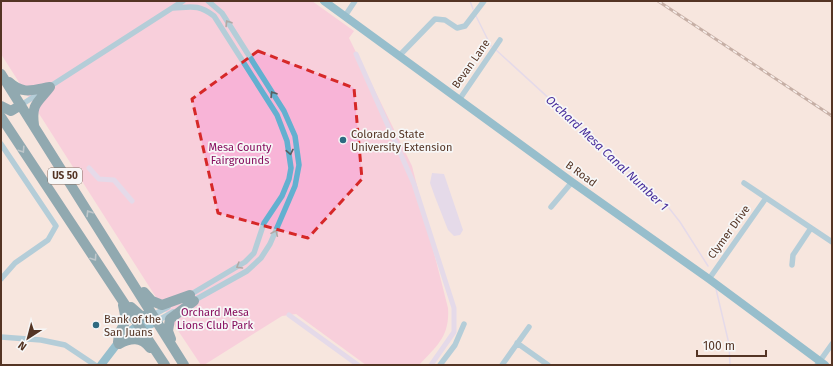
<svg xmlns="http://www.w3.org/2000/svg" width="833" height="366" viewBox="0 0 833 366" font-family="'Fira Sans',sans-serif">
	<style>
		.green { fill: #f8b4d7 }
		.water { fill: #cecdf5 }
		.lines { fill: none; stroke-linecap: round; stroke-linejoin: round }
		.stream { stroke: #cecdf5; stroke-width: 1.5 }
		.canal { stroke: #cecdf5; stroke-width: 5 }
		.street { stroke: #63b0d0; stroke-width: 5.5 }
		.secondary { stroke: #238fb5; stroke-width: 8 }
		.highway { stroke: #165f79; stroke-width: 10 }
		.rail-casing { stroke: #8a6e61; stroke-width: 3 }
		.rail { stroke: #f7f7f7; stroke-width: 1.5; stroke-dasharray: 4.5; stroke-linecap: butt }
		.oneway { stroke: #595f60 }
		.oneway2 { stroke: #7ba3b2 }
		.marked { fill: none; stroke: #d62828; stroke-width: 3; stroke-dasharray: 8 5; stroke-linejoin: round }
		.poi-dot { fill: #2e6a81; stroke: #f7f7f7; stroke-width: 1.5 }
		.labels { text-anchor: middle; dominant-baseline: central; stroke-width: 3.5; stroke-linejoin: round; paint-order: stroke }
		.shield { fill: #f7f7f7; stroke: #856e63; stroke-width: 1 }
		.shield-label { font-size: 10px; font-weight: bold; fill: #543424 }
		.street-label { font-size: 11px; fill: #543424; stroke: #f7f7f7 }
		.poi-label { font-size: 11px; fill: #543424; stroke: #f7f7f7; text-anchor: start }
		.park-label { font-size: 11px; fill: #870d5e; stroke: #f7f7f7 }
		.water-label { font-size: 12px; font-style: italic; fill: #462c9b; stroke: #f7f7f7 }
	</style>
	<rect width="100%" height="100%" fill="#f7e6de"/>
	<path class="green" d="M1,1H312L354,31L349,38L412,166L448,308C450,336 437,346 419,365H366L296,314L282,316L204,365H201L159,302L1,54Z"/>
	<path class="water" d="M432,173L444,174L463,230L460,235L454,236L448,230L435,197L430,183Z"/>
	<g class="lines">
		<path class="stream" d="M470,1L473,9
			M476,16L491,46
			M495,49L669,208L680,222L708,266
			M716,289L729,344L730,365"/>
		<path class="canal" d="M356,54L414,184L454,308V332L431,365
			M89,168L99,179L114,180L132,201
			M289,315L358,365"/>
		<path class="street" d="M173,8C192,7 198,4 214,16L277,115L287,141L291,168L289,179L282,196L264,223L254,253L245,262L188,296
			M345,16L355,1
			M399,56L435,19L445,20L457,28L465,26L484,1
			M459,100L500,40
			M21,105L183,1
			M1,144L56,226L48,240L15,263L1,279
			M744,183L832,242
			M551,207L572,182
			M792,265L793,255L811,228
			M709,279L766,198
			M193,301L247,271L261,258L270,244L295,186L299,165L295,136L284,111L222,13L208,1
			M153,315L168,307
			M157,321L173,312
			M1,337L41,340L65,345L95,365
			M517,343L548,365
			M440,365L455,345L464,324
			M502,365L529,327
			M817,365L832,344"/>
		<path class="secondary" d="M324,1L572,182L709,279L825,365
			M137,332L157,321
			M101,365L124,335L152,316"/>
		<path class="highway" d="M1,74L184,365
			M9,82C23,95 33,90 50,87
			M1,106L11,111L21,105
			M1,117L165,365
			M34,125C31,103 38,103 50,87
			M144,292L152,301L162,305L190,295
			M131,307L140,315L157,321
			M171,339L168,331L170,319L194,301
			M118,342L119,334L126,320L123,305
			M119,344C130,338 141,336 150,348"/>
		<g class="rail-casing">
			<path id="rail" d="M658,1L832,116"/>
		</g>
		<use href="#rail" class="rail"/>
	</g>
	<defs><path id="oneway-chevron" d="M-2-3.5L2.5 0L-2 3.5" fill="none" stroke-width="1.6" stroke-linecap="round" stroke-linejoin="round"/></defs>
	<g class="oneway">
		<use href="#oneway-chevron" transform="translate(228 23) rotate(-122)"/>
		<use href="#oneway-chevron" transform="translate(273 94) rotate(-122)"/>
		<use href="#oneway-chevron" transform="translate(290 152) rotate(79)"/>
		<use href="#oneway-chevron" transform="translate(275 233) rotate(-66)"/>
		<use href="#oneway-chevron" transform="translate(239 266) rotate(149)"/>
	</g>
	<g class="oneway2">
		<use href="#oneway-chevron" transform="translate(22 150) rotate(57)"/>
		<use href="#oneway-chevron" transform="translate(89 213) rotate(-122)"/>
		<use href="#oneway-chevron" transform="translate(94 258) rotate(56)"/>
	</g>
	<path d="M0 0H833V366H0ZM258,51L354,88L362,179L308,238L218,213L192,99Z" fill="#f7e6de" fill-opacity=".55" fill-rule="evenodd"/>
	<path class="marked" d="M258,51L354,88L362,179L308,238L218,213L192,99Z"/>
	<g class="poi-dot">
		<circle cx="343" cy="140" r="4"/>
		<circle cx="96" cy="325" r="4"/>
	</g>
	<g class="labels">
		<rect class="shield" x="48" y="168" width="34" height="16" rx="3"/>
		<g class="shield-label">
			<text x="65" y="176">US 50</text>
		</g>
		<g class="street-label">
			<text transform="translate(471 64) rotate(-55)">Bevan Lane</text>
			<text transform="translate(581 174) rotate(36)">B Road</text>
			<text transform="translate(729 232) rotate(-54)">Clymer Drive</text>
		</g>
		<g class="poi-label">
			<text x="351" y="134">Colorado State<tspan x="351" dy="13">University Extension</tspan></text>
			<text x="104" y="319">Bank of the<tspan x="104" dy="13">San Juans</tspan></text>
		</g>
		<g class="park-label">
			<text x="240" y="147">Mesa County<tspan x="240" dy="13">Fairgrounds</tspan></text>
			<text x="215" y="312">Orchard Mesa<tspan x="215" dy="13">Lions Club Park</tspan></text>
		</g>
		<g class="water-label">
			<text transform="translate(607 153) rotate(43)">Orchard Mesa Canal Number 1</text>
		</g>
	</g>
	<rect width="833" height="366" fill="none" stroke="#543424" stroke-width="4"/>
	<g transform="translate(28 338) rotate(216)" stroke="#f7f7f7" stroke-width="3" paint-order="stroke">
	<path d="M0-3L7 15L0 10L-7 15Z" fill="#543424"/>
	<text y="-6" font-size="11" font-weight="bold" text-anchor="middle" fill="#543424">N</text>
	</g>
	<path d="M697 350v6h69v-6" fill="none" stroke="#543424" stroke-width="2"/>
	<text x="703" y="350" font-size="12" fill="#543424" stroke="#f7f7f7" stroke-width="3" paint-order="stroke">100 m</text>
</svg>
